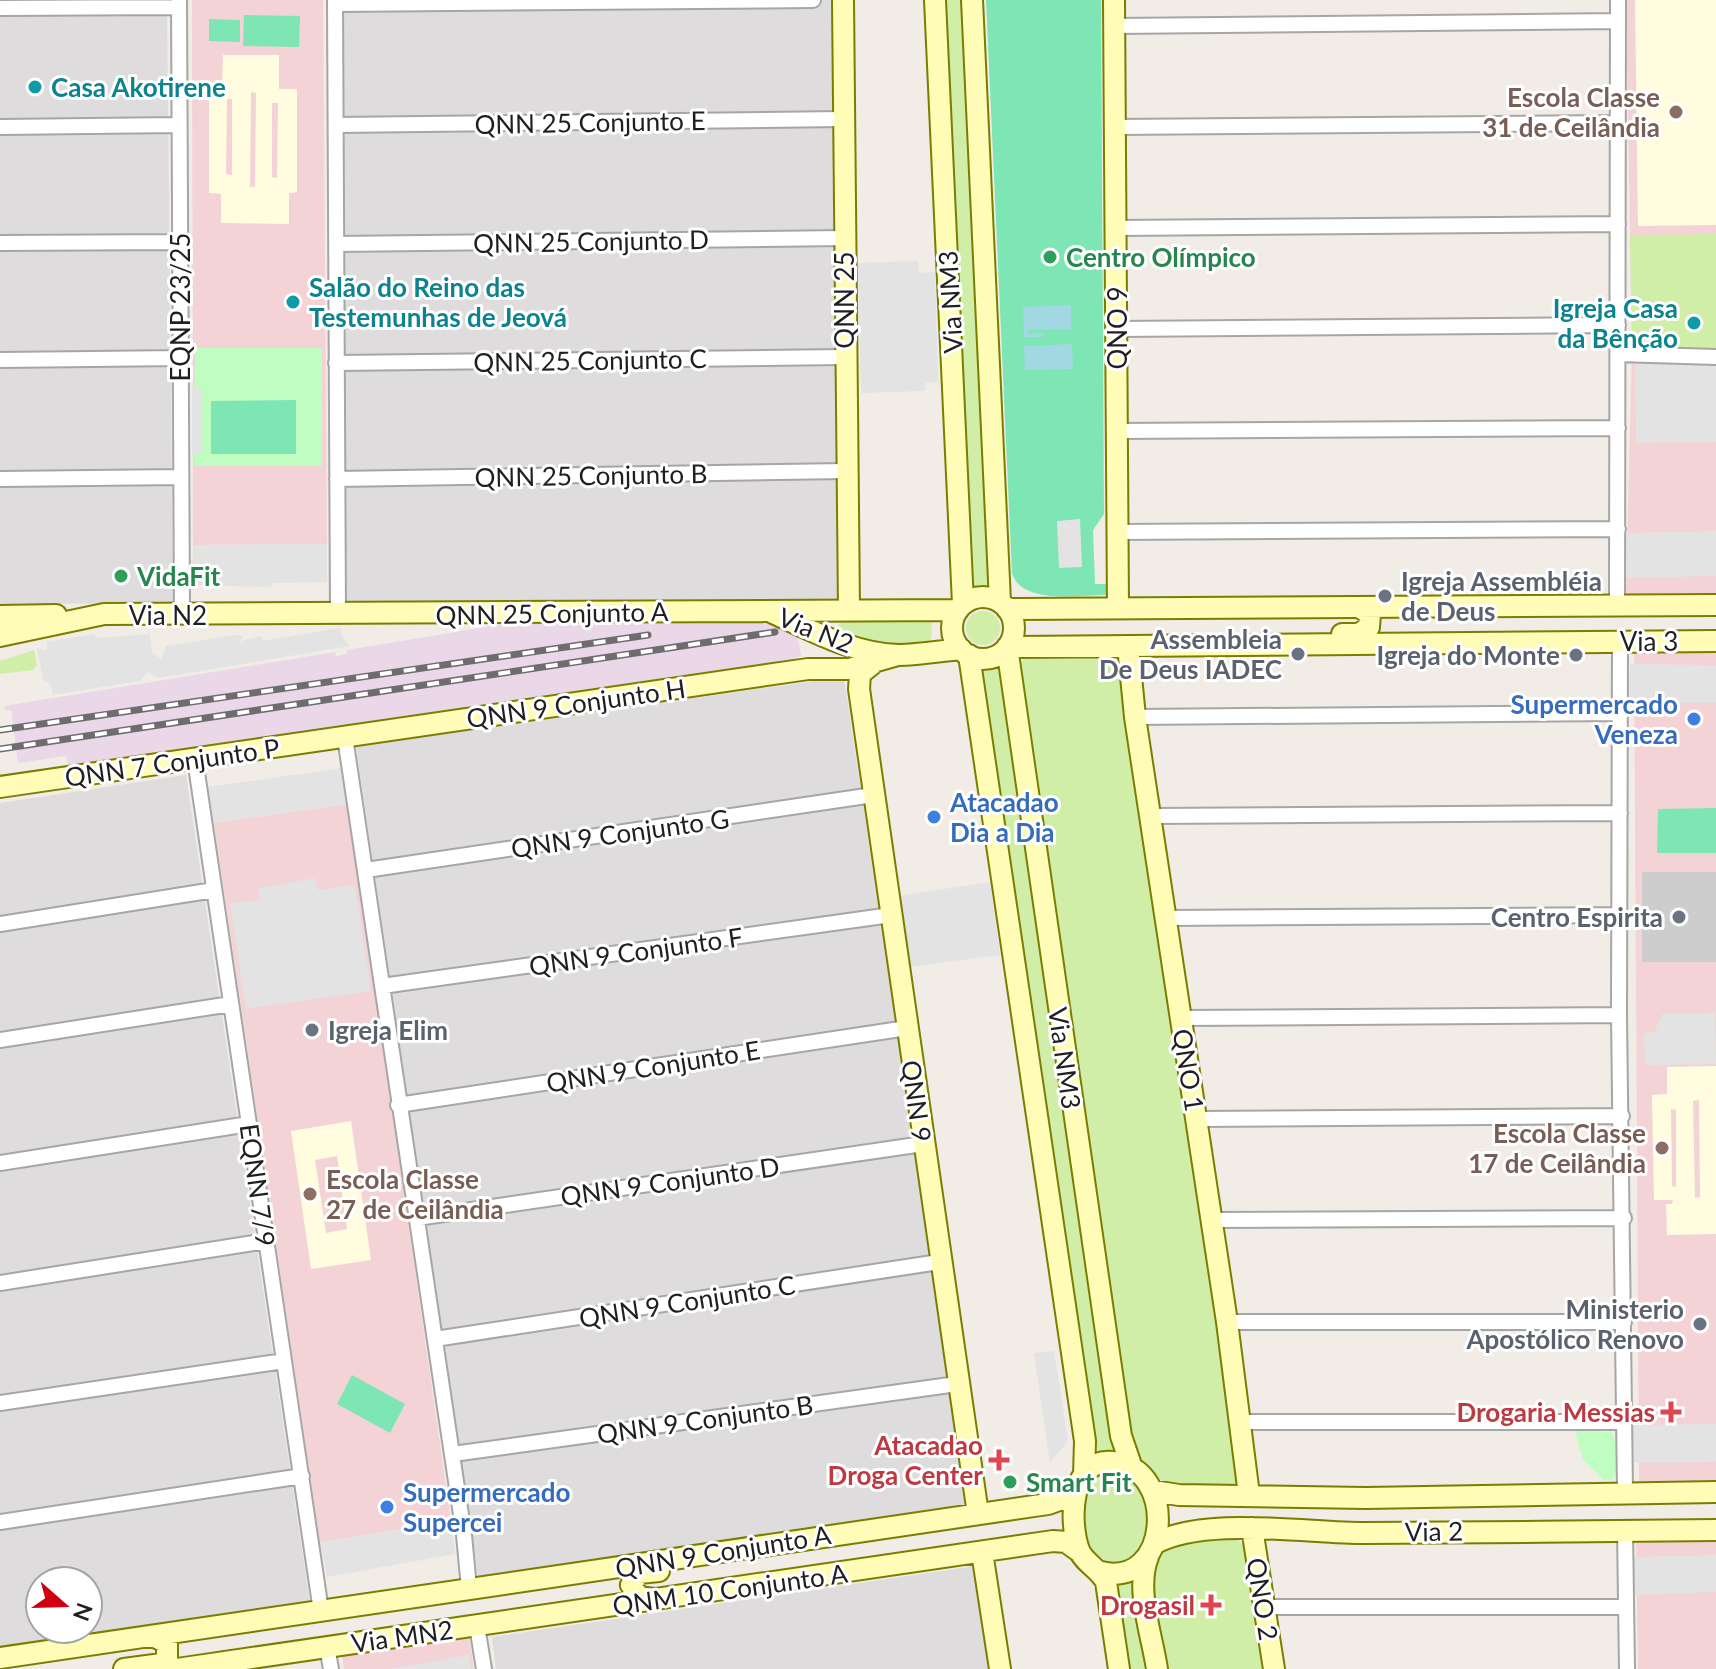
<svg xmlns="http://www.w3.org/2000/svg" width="1716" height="1669" viewBox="0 0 1716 1669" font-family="Lato,sans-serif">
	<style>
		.residential { fill: #dedcdc; fill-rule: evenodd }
		.commercial { fill: #f3d3d5 }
		.industrial { fill: #ead7e8 }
		.education { fill: #fffce0; fill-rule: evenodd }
		.religious { fill: #cdcdcd }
		.grass { fill: #d0eea8 }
		.park { fill: #c0fdc0 }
		.pitch { fill: #7ee5b5 }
		.parking { fill: #e3e3e3 }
		.water { fill: #a2d8e1 }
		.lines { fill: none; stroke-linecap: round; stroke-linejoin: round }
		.street-casing { stroke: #a6a6a6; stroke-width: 18 }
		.secondary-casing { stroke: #7a7d00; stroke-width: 24 }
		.street { stroke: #fff; stroke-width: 14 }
		.secondary { stroke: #fefcb6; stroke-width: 20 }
		.rail-casing { stroke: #6d6d6d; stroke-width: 7 }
		.rail { stroke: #fff; stroke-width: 4; stroke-dasharray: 12; stroke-linecap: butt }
		.culture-dot { fill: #0f9aa8; stroke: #fff; stroke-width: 3 }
		.education-dot { fill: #8d6e63; stroke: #fff; stroke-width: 3 }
		.leisure-dot { fill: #2e9e5b; stroke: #fff; stroke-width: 3 }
		.worship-dot { fill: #6b7280; stroke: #fff; stroke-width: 3 }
		.shop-dot { fill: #3f7fe0; stroke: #fff; stroke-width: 3 }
		.health-dot { fill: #e0444e; stroke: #fff; stroke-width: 3 }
		.labels { text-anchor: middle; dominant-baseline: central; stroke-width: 6; stroke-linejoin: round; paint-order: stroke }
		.culture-label { font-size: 26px; font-weight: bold; fill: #0d838f; stroke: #fff; text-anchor: start }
		.education-label { font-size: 26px; font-weight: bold; fill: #785e54; stroke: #fff; text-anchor: end }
		.street-label { font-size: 26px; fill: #1f1f1f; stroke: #fff }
		.leisure-label { font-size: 26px; font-weight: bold; fill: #27864d; stroke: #fff; text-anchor: start }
		.worship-label { font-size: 26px; font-weight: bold; fill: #5b616d; stroke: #fff; text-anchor: end }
		.shop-label { font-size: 26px; font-weight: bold; fill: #366cbe; stroke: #fff; text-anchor: start }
		.health-label { font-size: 26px; font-weight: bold; fill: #be3a42; stroke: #fff; text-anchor: end }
	</style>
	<rect width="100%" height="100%" fill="#f1ece5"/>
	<path class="residential" d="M0,0H167L173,603L0,604Z
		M344,0H832L837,599L345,601Z
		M844,677L967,1506L478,1578L356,746Z
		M186,775L310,1603L0,1648V803ZM40,1581H88V1629H40Z
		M976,1566L990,1669H496L492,1637Z"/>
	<path class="commercial" d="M192,0H323L327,544L193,545Z
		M1626,0H1716V597H1630L1626,593L1632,347Z
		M1634,648L1716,649V1485L1639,1487Z
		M348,804L451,1521L320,1542L214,823Z
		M1636,1536H1716V1669H1638Z
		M469,1638L474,1669H344L342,1655Z"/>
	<path class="industrial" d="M771,623L797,632L801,656L789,662L69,767L66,756L18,763L11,710H5L4,706L335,652L336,656L347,654V650L504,624Z"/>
	<path class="education" d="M1635,0H1716V225L1638,226Z
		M223,55H279V89H297V192L289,193V224L221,223V194L209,193V89H222ZM251,92L256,93L255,187H250ZM227,99H232V175L226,174ZM272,103H278L277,178L272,177Z
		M1716,1066V1234L1667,1235L1666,1204H1672L1673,1200H1654L1652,1095L1667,1094V1067ZM1699,1100L1700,1197L1695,1198L1693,1101ZM1671,1109L1676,1110V1187L1672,1186Z
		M351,1121L371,1260L311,1269L291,1131ZM337,1156L347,1229L326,1233L315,1160Z"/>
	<path class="religious" d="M1642,872H1716V962H1642Z"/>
	<path class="grass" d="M942,0H966L993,592L970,593Z
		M1716,234V347H1632L1630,235Z
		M966 628a17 17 0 1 1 34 0a17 17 0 1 1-34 0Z
		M841,618H932L931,644L898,649L835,633Z
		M34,650L37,665L33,670L0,674V661Z
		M1118,654L1239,1467L1235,1492C1183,1488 1151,1493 1129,1438L1017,667L1027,655Z
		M1000,663L1116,1449L1094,1453L981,673L985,667Z
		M1110,1470C1130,1475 1142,1486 1146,1508C1161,1580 1077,1580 1081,1509C1082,1500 1088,1489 1091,1479Z
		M1187,1540H1237L1245,1545L1264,1669H1163C1159,1642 1139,1569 1163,1551C1169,1546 1179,1543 1187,1540Z
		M1135,1581L1148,1669H1125L1113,1584Z"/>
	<path class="park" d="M195,348H322V466H194Z
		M1575,1431L1612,1432C1619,1449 1620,1462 1613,1479L1604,1480L1583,1460Z"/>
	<path class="pitch" d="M986,0H1101L1104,514L1093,530L1095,584H1106V595C1080,595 1021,605 1012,573Z
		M244,15L300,16L299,47L243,46Z
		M209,19L240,20V42L209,41Z
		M296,400V454H211V401Z
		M1716,808V853H1657L1658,809Z
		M352,1375L405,1404L390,1433L337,1404Z"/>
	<path class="parking" d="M918,261L919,273L935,272L938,382L925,383V391L861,393L858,263Z
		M1716,357V442L1636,443L1635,358Z
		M192,388H202V453H192Z
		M1080,519L1082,567L1059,568L1057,521Z
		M1716,531V576L1627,578L1626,533Z
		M327,544V582L274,583L270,587L192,585L193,545Z
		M340,628L342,637L350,646L158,678L148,672L140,681L53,695L50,683L43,680L37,648L47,651V642L94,634L96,638L150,634L152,652L161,659L166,646L234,635L243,636L240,643L243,644V640L262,636L263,641Z
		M1630,664L1716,665V703H1629Z
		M343,768L348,804L214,823L207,787Z
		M315,878L318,890L355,885L371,991L246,1009L230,903L260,900L258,888Z
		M990,882L1000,955L908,967L898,896Z
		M1715,1013L1716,1064L1645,1065L1644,1034L1655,1031L1662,1014Z
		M1054,1351L1068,1441L1050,1463L1034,1353Z
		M1716,1424V1462L1632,1463L1631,1425Z
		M451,1521L455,1554L327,1577L320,1542Z
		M1716,1555V1592L1635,1595L1633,1557Z
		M469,1655L471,1669H388Z"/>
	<path class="water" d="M1071,305V329L1028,330V334L1043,333V337H1024L1023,307Z
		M1072,344L1073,369L1025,370L1024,346Z"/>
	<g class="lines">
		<g class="street-casing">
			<path id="street" d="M179,0L182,615
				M335,0L338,614
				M335,4L813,0
				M0,8L179,7
				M1114,26L1618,21
				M336,125L843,119
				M0,127L179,125
				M1115,127L1618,123
				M1116,228L1618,224
				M0,243L180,242
				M337,244L844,238
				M1117,329L1618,325
				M1618,354L1716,357
				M0,360L181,358
				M336,363L844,357
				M1116,431L1618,428
				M0,479L181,477
				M337,479L845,471
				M1117,532L1618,529
				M1617,605L1618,0
				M1620,641L1619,1015L1625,1493
				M1135,717L1620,713
				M345,737L464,1535L469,1588
				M195,759L321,1611
				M1152,816L1620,813
				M366,870L873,795
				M1166,918L1621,915
				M0,924L214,890
				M382,986L891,915
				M1181,1018L1619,1015
				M0,1040L231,1004
				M398,1105L907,1028
				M1197,1119L1622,1116
				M0,1163L249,1124
				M417,1218L923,1144
				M1211,1220L1624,1218
				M0,1283L266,1241
				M1227,1322H1624
				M435,1339L939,1262
				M0,1403L284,1361
				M1241,1422H1624
				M453,1454L957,1384
				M0,1522L302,1476
				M1625,1530L1627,1669
				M1264,1607H1625
				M477,1626L484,1669
				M327,1647L331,1669"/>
		</g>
		<g class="secondary-casing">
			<path id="secondary" d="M843,0L849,610
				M935,0L963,604
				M972,0L1000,602
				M1114,0L1118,608
				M952 628a31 31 0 1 1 62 0a31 31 0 1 1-62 0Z
				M1007,609L1716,605
				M773,613C812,631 854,654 898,655C919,655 940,651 961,649
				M0,616L56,615
				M1342,634H1359L1369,627L1370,614L1359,607
				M0,636L104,614L958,610
				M1128,646L1135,717L1227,1322L1249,1495
				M969,655L1085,1441L1084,1476
				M875,662L860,674L859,689L978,1514
				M0,787L808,669H849L898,655
				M1132,1468L1121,1436L1007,647L1716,641
				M1153,1491L1179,1495L1366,1498L1716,1492
				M1252,1528L1274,1669
				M1154,1544C1203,1516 1306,1533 1364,1533C1481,1533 1599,1531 1716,1530
				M982,1552L1000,1669
				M1148,1557C1135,1589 1152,1635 1157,1669
				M1101,1572C1171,1589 1178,1468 1113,1462C1069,1457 1069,1523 1079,1550C1084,1563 1100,1569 1106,1582L1119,1669
				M654,1599L639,1597L631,1585L639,1573L659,1571
				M0,1658L1048,1504L1073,1495
				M124,1669L162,1664L167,1659V1643L153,1636
				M177,1669L1053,1541L1066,1542L1080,1552"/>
		</g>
		<use href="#street" class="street"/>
		<use href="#secondary" class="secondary"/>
		<g class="rail-casing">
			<path id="rail" d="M0,730L648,635
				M0,749L775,632"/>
		</g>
		<use href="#rail" class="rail"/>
	</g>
	<g class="culture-dot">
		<circle cx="35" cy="87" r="8"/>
		<circle cx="293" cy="302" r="8"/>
		<circle cx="1694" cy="323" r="8"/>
	</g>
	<g class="education-dot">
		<circle cx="1676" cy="112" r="8"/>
		<circle cx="1662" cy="1148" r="8"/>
		<circle cx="310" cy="1194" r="8"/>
	</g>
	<g class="leisure-dot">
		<circle cx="1050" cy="257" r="8"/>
		<circle cx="121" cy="576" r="8"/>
		<circle cx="1010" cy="1482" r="8"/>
	</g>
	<g class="worship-dot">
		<circle cx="1385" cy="596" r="8"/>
		<circle cx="1298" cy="654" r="8"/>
		<circle cx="1576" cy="655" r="8"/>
		<circle cx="1679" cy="917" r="8"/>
		<circle cx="312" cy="1030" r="8"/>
		<circle cx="1700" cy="1324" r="8"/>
	</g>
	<g class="shop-dot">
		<circle cx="1694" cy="719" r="8"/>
		<circle cx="934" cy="817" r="8"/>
		<circle cx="387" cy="1507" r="8"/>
	</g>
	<g class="health-dot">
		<path d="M1667 1400h8v8h8v8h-8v8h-8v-8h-8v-8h8z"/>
		<path d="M995 1448h8v8h8v8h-8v8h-8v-8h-8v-8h8z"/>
		<path d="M1207 1593h8v8h8v8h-8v8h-8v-8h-8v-8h8z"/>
	</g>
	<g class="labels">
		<g class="culture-label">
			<text x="51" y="87">Casa Akotirene</text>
			<text x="309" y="287">Salão do Reino das<tspan x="309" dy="30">Testemunhas de Jeová</tspan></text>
			<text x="1678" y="308" text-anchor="end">Igreja Casa<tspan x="1678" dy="30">da Bênção</tspan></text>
		</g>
		<g class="education-label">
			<text x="1660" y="97">Escola Classe<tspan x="1660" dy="30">31 de Ceilândia</tspan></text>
			<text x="1646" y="1133">Escola Classe<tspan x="1646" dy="30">17 de Ceilândia</tspan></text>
			<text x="326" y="1179" text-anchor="start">Escola Classe<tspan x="326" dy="30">27 de Ceilândia</tspan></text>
		</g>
		<g class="street-label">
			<text transform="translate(590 122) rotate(-1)">QNN 25 Conjunto E</text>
			<text transform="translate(591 241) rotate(-1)">QNN 25 Conjunto D</text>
			<text transform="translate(844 300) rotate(-90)">QNN 25</text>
			<text transform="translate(950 302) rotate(-93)">Via NM3</text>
			<text transform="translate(180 307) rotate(-90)">EQNP 23/25</text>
			<text transform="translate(1117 328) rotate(-90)">QNO 9</text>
			<text transform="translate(590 360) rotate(-1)">QNN 25 Conjunto C</text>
			<text transform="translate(591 475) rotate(-1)">QNN 25 Conjunto B</text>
			<text transform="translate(552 613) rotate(-1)">QNN 25 Conjunto A</text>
			<text x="168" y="615">Via N2</text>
			<text transform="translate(816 630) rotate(22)">Via N2</text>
			<text x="1649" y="641">Via 3</text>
			<text transform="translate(576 703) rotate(-8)">QNN 9 Conjunto H</text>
			<text transform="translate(172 762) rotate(-8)">QNN 7 Conjunto P</text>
			<text transform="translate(620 833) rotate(-8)">QNN 9 Conjunto G</text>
			<text transform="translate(636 951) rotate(-8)">QNN 9 Conjunto F</text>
			<text transform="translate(1065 1058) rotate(82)">Via NM3</text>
			<text transform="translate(653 1066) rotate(-9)">QNN 9 Conjunto E</text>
			<text transform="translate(1189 1070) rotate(81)">QNO 1</text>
			<text transform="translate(917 1101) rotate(82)">QNN 9</text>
			<text transform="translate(670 1181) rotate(-8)">QNN 9 Conjunto D</text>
			<text transform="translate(258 1185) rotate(82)">EQNN 7/9</text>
			<text transform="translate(687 1301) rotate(-9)">QNN 9 Conjunto C</text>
			<text transform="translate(705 1419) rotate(-8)">QNN 9 Conjunto B</text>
			<text transform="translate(1434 1531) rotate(-1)">Via 2</text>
			<text transform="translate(723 1551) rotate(-9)">QNN 9 Conjunto A</text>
			<text transform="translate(730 1589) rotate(-8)">QNM 10 Conjunto A</text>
			<text transform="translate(1263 1599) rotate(81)">QNO 2</text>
			<text transform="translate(402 1636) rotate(-8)">Via MN2</text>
		</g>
		<g class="leisure-label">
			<text x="1066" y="257">Centro Olímpico</text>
			<text x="137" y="576">VidaFit</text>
			<text x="1026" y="1482">Smart Fit</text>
		</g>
		<g class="worship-label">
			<text x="1401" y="581" text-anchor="start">Igreja Assembléia<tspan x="1401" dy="30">de Deus</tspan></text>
			<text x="1282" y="639">Assembleia<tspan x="1282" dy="30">De Deus IADEC</tspan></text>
			<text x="1560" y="655">Igreja do Monte</text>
			<text x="1663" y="917">Centro Espirita</text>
			<text x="328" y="1030" text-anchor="start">Igreja Elim</text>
			<text x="1684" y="1309">Ministerio<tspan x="1684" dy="30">Apostólico Renovo</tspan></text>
		</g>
		<g class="shop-label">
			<text x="1678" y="704" text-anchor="end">Supermercado<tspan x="1678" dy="30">Veneza</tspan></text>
			<text x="950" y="802">Atacadao<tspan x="950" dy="30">Dia a Dia</tspan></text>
			<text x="403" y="1492">Supermercado<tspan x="403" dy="30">Supercei</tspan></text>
		</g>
		<g class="health-label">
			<text x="1655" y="1412">Drogaria Messias</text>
			<text x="983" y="1445">Atacadao<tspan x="983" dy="30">Droga Center</tspan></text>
			<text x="1195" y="1605">Drogasil</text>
		</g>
	</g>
	<g transform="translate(64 1605) rotate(110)"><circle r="38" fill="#ffffff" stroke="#a5a5a5" stroke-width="2"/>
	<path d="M0-6L14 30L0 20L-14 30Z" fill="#cf0011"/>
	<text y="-12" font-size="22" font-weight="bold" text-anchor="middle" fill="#1f1f1f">N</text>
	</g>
</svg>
